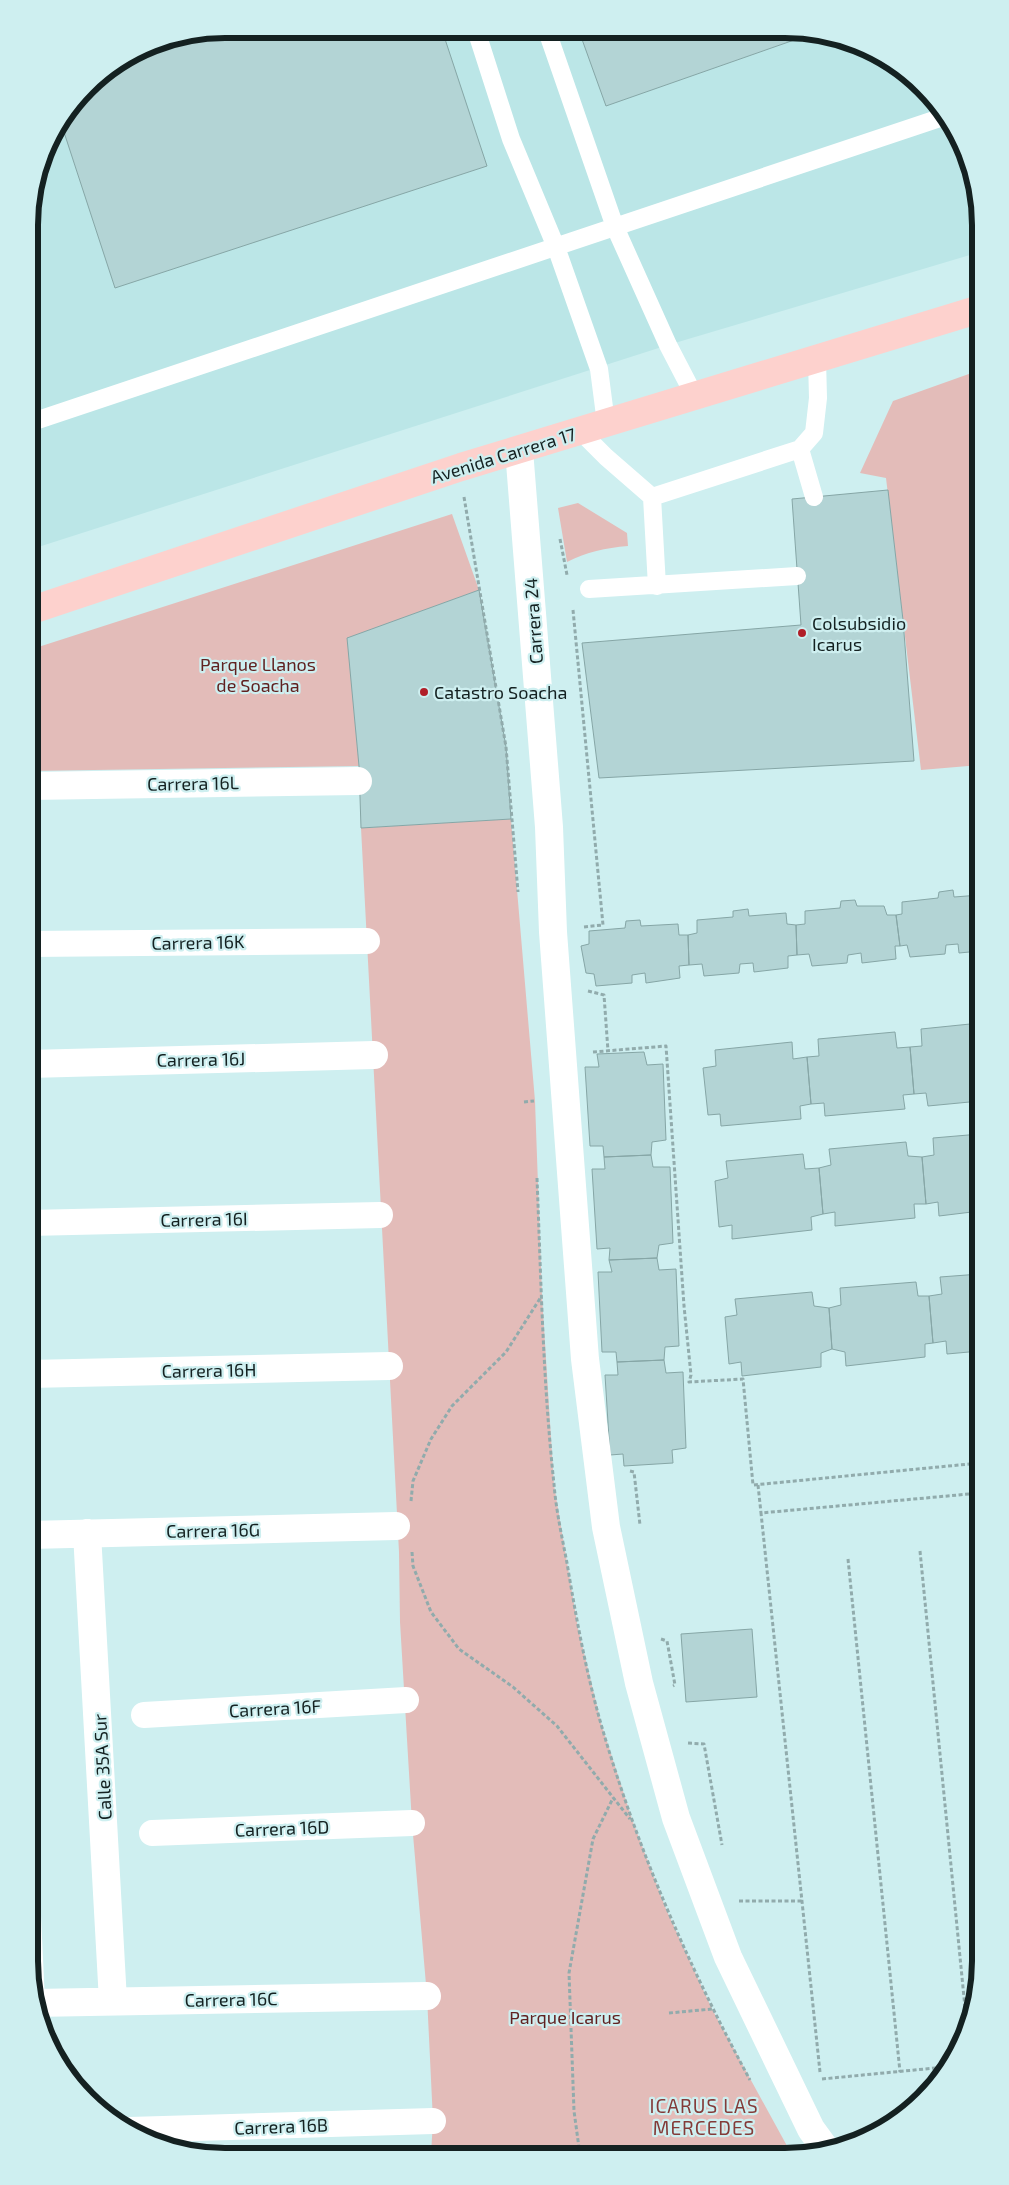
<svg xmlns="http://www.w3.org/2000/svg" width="1009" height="2185" viewBox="0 0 1009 2185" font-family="'Exo 2',sans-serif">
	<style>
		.built { fill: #bbe6e7 }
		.green { fill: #e3bcb9 }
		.building { fill: #b3d4d5; stroke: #86a6a6 }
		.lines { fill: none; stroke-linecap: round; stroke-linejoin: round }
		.path { stroke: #91abac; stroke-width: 3; stroke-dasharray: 4 2.5; stroke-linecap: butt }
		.service { stroke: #fff; stroke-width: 18 }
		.pedestrian { stroke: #fff; stroke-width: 26 }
		.minor { stroke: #fff; stroke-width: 28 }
		.primary { stroke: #fdd1cd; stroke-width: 28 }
		.poi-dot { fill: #b01e28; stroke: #ceeff0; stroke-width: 2 }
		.labels { text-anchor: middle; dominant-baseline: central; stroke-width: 4.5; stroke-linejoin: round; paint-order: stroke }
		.street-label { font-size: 18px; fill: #142121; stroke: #ceeff0 }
		.poi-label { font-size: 18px; fill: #142121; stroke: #ceeff0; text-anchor: start }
		.park-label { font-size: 18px; fill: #602120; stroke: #ceeff0 }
		.neighbourhood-label { font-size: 19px; letter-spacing: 1px; fill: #833b38; stroke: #ceeff0 }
		.rim { fill: none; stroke: #142121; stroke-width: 6 }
	</style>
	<rect width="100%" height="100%" fill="#ceeff0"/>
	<path class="built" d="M224,29L823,32L871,49L914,77L954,126L974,173L980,224V252L668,345L29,550V211L49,138L95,77L150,44Z"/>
	<path class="green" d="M980,370V765L921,770L886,478L860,473L893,401Z
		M578,503L627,533L628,546C605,548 587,552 567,562L558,508Z
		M452,514L479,590L348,638L359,766L29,771V650Z
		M511,819L535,1101L542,1296L554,1485L578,1628L601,1723L633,1822L666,1909L712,2009L792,2155L431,2154L433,2121L427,1996L412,1823L400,1622L399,1552L361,828Z"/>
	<path class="building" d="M224,29L442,30L487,166L115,288L61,123L95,77L150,44Z
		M579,31L817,32L606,106Z
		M888,490L903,620L914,761L599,778L582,643L801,625L792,499Z
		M479,590L506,747L511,819L361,828L359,766L347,638Z
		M953,890L954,897L980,895V951L959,953L958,944L946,945L945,954L910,957L907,945L900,946L896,915L902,914V902L938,898L939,892Z
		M855,900L857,906H884L887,915H896L900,946H895L896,959L862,963L861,953L848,955L847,963L812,966L809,954L797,955L796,925L805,924V911L840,908L841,901Z
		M748,909L749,916L786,913L787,924L796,925L797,955L788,956V968L754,972L753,963L740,964L739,973L704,976L702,964L689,965L688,935L697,933V920L733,917V911Z
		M640,920L641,926L678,924L679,935H688L689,965L679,966L680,978L646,983L645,973L632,975V983L596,986L594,974L586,973L581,946L589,944V931L625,928L626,921Z
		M980,1023V1101L928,1106L926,1093L914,1094L910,1047L922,1046L921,1029Z
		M895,1032L897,1048L910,1047L914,1094L903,1095L905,1109L825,1116L824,1103L811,1104L807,1057L819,1056L818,1039Z
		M792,1042L793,1059L807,1057L811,1104L800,1106L801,1119L721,1126L720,1114L708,1115L703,1068L716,1066L715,1050Z
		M644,1052L647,1065L663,1064L666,1140L652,1142L651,1155L604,1157L603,1146H590L585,1067H599L597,1054Z
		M980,1134V1211L939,1216L938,1202L926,1204L922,1157L934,1155L933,1138Z
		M906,1142L908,1156L922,1157L926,1204H914L915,1218L835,1226V1212L823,1214L819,1168L831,1165L829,1149Z
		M803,1154L805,1169L819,1168L823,1214L811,1217L812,1230L732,1239V1225L719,1227L715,1181L728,1178L726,1161Z
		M651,1155L653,1167H670L673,1243L659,1245L657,1258L609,1260L610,1248L597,1249L592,1169H605L604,1157Z
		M657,1258L659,1270L676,1269L679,1346L665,1347L664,1360L617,1362L616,1352H602L598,1272H612L609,1260Z
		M980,1274V1351L947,1354L946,1341L933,1343L929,1296L942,1294L940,1277Z
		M916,1282L918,1296H929L933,1343L925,1344V1357L846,1366L845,1352L832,1349L829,1308L841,1305L840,1288Z
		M812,1292L814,1306L829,1308L832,1349L821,1353V1367L742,1376L741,1362L729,1364L725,1317L737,1315L735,1299Z
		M664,1360L666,1373L683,1372L686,1448L672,1450L673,1463L624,1466L623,1454L610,1455L605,1375H618L617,1362Z
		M752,1629L757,1697L686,1702L681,1634Z"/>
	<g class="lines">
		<path class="path" d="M464,497L506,747L518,892
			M560,539L567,575
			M573,610L603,925L583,927
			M588,991L604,995L608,1051
			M593,1052L666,1046L684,1306L691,1375L689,1382L743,1379L753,1485L980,1463
			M524,1102L534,1101
			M537,1178C541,1279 543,1383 554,1484C556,1510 562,1537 567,1563C576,1617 586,1672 601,1724C637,1849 689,1967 750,2080
			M630,1471L634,1472L640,1525
			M758,1485L761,1513
			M411,1501L413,1481L431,1439L452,1406L506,1352L541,1297
			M920,1551L967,2028
			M412,1552L413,1566L431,1612L459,1649L513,1687L557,1726L630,1819
			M848,1559L900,2072
			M661,1639L667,1641L675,1685L673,1686
			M688,1743L704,1744L722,1845
			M739,1901H802
			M669,2013L712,2009
			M820,2072L761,1513L980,1493
			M822,2079L946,2067
			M580,2155L574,2111L569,1973L593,1839L613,1798"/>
		<path class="service" d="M476,30L511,139L556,247L599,369L606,423
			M547,31L615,227L668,345L695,397
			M29,423L946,116
			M580,431L606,457L652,497L800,449L814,433L818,398L817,359
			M800,449L814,497
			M652,497L657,586
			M589,589L797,576
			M29,1850L36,2003"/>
		<path class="pedestrian" d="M29,944L367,941
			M29,1223L380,1215
			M144,1715L406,1700
			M152,1833L412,1823
			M129,2130L433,2121"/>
		<path class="minor" d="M519,450L549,827L553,932L585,1359L606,1527L639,1683L676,1818L728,1957L811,2129L827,2151
			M29,786L358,781
			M29,1064L374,1055
			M29,1374L389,1366
			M87,1533L113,2001
			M29,1535L396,1526
			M34,2003L427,1996"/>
		<path class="primary" d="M29,611L461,467L980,309"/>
	</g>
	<g class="poi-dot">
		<circle cx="802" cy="633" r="5"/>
		<circle cx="424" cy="692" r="5"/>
	</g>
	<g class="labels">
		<g class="street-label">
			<text transform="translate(503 455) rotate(-17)">Avenida Carrera 17</text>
			<text transform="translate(533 621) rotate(-94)">Carrera 24</text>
			<text transform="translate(193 783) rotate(-1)">Carrera 16L</text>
			<text transform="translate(198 942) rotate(-1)">Carrera 16K</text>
			<text transform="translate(201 1059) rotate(-1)">Carrera 16J</text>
			<text transform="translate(204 1219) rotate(-1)">Carrera 16I</text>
			<text transform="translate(209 1370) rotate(-1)">Carrera 16H</text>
			<text transform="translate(213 1530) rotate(-1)">Carrera 16G</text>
			<text transform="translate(275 1708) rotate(-3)">Carrera 16F</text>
			<text transform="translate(102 1767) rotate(-93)">Calle 35A Sur</text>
			<text transform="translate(282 1828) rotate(-2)">Carrera 16D</text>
			<text transform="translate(231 1999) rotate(-1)">Carrera 16C</text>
			<text transform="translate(281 2126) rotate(-2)">Carrera 16B</text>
		</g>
		<g class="poi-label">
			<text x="812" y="623">Colsubsidio<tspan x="812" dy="21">Icarus</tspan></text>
			<text x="434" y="692">Catastro Soacha</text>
		</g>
		<g class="park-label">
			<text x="258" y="664">Parque Llanos<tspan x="258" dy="21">de Soacha</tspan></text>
			<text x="565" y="2017">Parque Icarus</text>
		</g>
		<g class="neighbourhood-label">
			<text x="704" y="2105">ICARUS LAS<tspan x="704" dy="22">MERCEDES</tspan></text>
		</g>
	</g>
	<path d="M0 0H1009V2185H0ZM225 38H785A187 187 0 0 1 972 225V1961A187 187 0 0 1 785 2148H225A187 187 0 0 1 38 1961V225A187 187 0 0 1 225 38Z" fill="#ceeff0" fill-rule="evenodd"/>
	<path class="rim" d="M225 38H785A187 187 0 0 1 972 225V1961A187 187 0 0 1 785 2148H225A187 187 0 0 1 38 1961V225A187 187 0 0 1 225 38Z"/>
</svg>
